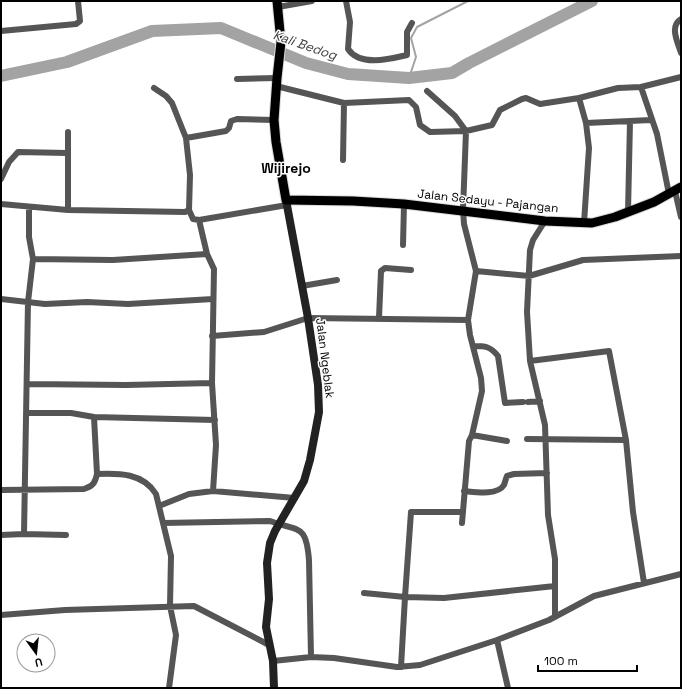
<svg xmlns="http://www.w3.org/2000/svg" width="682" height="689" viewBox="0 0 682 689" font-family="'Space Grotesk',sans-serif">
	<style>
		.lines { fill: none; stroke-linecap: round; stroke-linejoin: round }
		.stream { stroke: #a3a3a3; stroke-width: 2 }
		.river { stroke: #a3a3a3; stroke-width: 12 }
		.primary-casing { stroke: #dbdbdb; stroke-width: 11 }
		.minor { stroke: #555; stroke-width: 6 }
		.secondary { stroke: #222; stroke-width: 8 }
		.primary { stroke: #000; stroke-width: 9 }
		.labels { text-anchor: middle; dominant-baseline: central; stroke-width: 3; stroke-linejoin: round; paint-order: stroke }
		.street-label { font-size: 12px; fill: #000; stroke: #fff }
		.water-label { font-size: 13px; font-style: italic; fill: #444; stroke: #fff }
		.quarter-label { font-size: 14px; font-weight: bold; fill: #000; stroke: #fff }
	</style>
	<rect width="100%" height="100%" fill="#fff"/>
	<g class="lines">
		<path class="stream" d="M409,78L416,57L411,38L417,27L468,1"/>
		<path class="river" d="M1,76L67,62L152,31L221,28L306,63L348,74L409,78L452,73L469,63L592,1"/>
		<g class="primary-casing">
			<path id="primary" d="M277,1L281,42L277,78L274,120L276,142L286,200L353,201L404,204L545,221L592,223L615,217L654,202L681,187"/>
		</g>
		<path class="minor" d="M346,1L350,22L348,49C360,67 390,59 407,55V32L412,23
			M278,7L312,1
			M681,19C669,26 678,43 681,53
			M1,31L76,24L80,21L78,1
			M237,79L277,78
			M276,86L344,103L409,100L416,107L420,125L430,132L466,131L492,125L500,110L522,99L526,98L540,104L579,98
			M641,87L681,77
			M154,88L166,96L172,103L186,138
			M427,91L455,116L466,131L463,210L464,224L476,271
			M586,123L651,120
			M68,132V210
			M343,160L344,103
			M1,179L9,162L18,152L67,153
			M675,191L681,217
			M1,204L68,210L185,212L189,210L190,175L186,138L226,131L229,128L231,121L237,119L274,120
			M29,207V237L33,259
			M189,210L193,219L199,220L287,205
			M628,212L630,121
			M199,220L207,254L214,269L212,383L216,445L213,491L295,498
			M584,223L589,148L586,123L579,98L618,88L641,87L657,134L669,194
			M403,245L404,204
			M302,286L337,280
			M1,299L45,304L87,302L128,304L213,299
			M379,318L381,271L385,268L411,270
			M212,336L264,332L308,318L468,320
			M473,346C485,346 490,346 498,356L505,403L523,402
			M530,361L527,312L530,250L533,240L545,221
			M27,384L126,385L212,383
			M528,402L540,401
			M27,413H71L94,417L97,474
			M94,417L215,420
			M472,435L507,441
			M527,439L626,440
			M1,490L84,489C93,486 95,483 97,474C119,473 143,473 156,494L171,556L170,606L176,635L169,688
			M464,491C475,492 497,496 504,485C505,482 506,478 507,476L514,474L547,473
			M159,506L189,494L213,491
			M463,512H411L405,597L444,598L555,586
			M163,523L270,521C299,532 306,523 309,560L311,657
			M462,523L469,441L472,435L482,391L481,378L470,335L468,320L476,271L529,276L583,260L681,256
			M24,534L66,535
			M1,535L24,534L28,302L33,259L113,260L207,254
			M364,593L405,597L401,667
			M1,615L65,610L194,606L269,645
			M555,617V559L548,515L545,425L530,361L609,351L626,440L633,512L644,583
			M497,640L508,688
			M273,661L311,657L334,658L397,667L420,665L497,640L549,620L594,596L681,574"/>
		<path class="secondary" d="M274,688L273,661L266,627L269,599L267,563L270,543L275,531L304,481L310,460L319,412L318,385L308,318L286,200"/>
		<use href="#primary" class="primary"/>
	</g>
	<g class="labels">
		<g class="street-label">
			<text transform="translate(488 201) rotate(6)">Jalan Sedayu - Pajangan</text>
			<text transform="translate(325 358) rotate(83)">Jalan Ngeblak</text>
		</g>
		<g class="water-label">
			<text transform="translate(305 45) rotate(19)">Kali Bedog</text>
		</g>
		<g class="quarter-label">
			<text x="286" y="168">Wijirejo</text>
		</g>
	</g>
	<rect width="682" height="689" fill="none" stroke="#000000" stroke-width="4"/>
	<g transform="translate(36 653) rotate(165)"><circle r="19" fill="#ffffff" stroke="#999999"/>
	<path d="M0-3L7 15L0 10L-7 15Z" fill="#000000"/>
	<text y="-6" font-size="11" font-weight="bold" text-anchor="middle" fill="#000000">U</text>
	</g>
	<path d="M538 665v6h99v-6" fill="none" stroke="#000000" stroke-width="2"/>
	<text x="544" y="665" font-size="12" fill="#000000" stroke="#ffffff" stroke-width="3" paint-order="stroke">100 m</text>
</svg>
